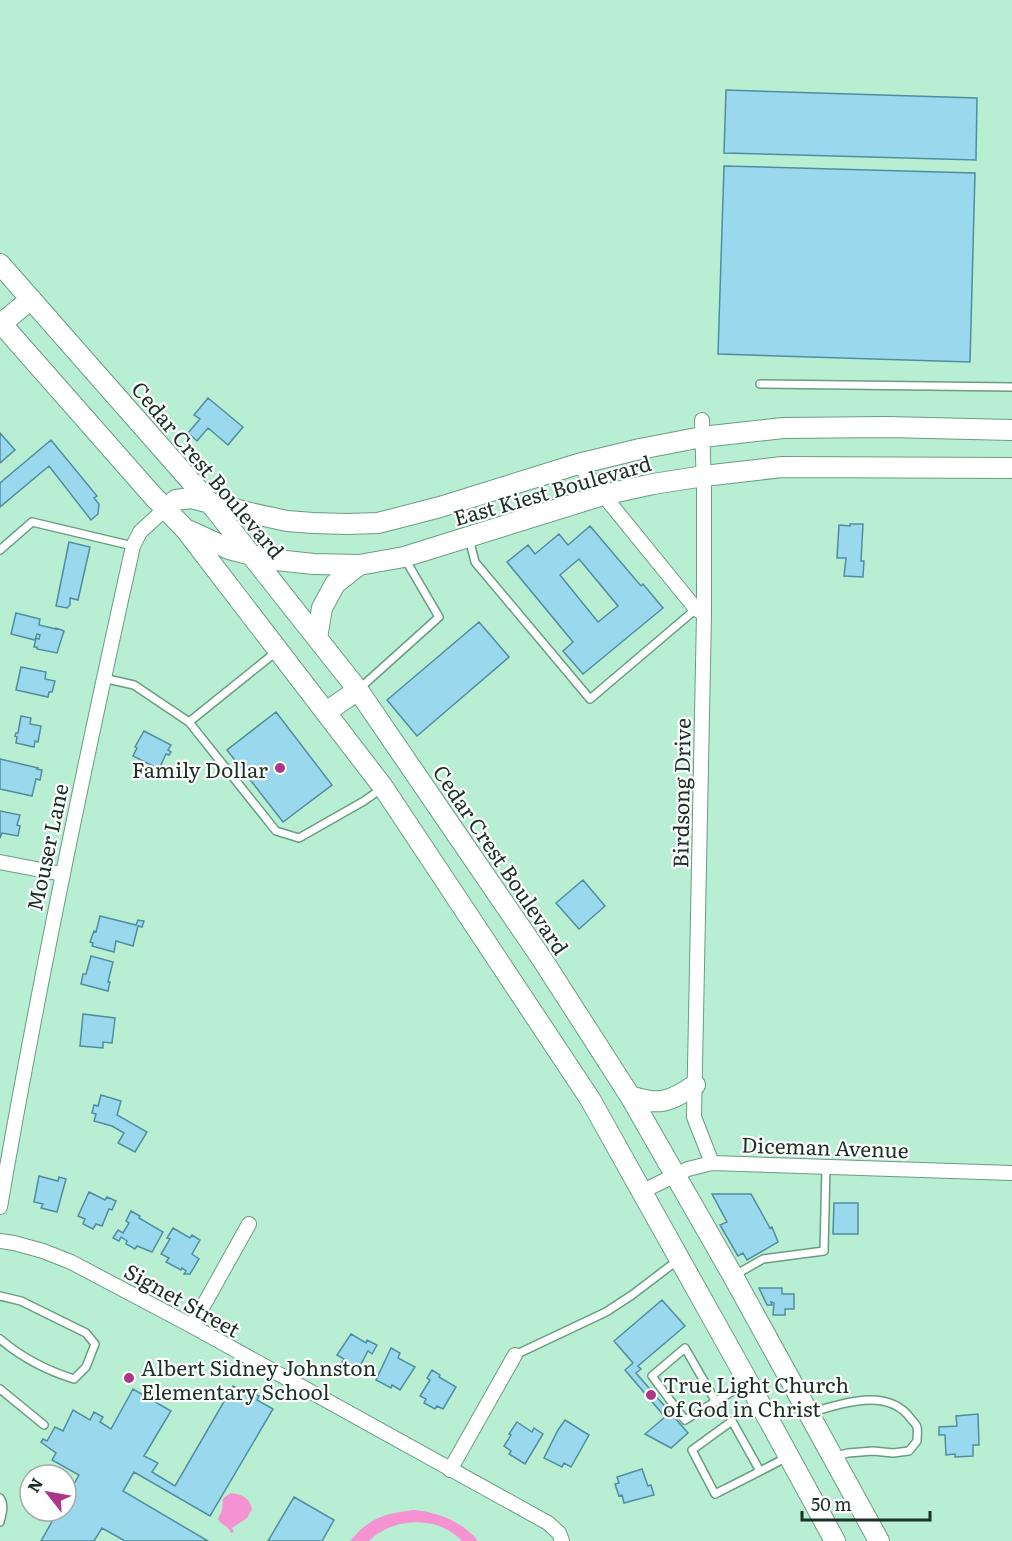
<svg xmlns="http://www.w3.org/2000/svg" width="1012" height="1541" viewBox="0 0 1012 1541" font-family="Literata,serif">
	<style>
		.green { fill: #f492d2 }
		.building { fill: #99d8ed; stroke: #508da1; stroke-width: 1.5; fill-rule: evenodd }
		.lines { fill: none; stroke-linecap: round; stroke-linejoin: round }
		.lane-casing { stroke: #689d82; stroke-width: 10 }
		.street-casing { stroke: #689d82; stroke-width: 16 }
		.secondary-casing { stroke: #689d82; stroke-width: 22 }
		.lane { stroke: #fff; stroke-width: 7 }
		.street { stroke: #fff; stroke-width: 14 }
		.secondary { stroke: #fff; stroke-width: 20 }
		.poi-dot { fill: #ad368b; stroke: #fff; stroke-width: 2 }
		.labels { text-anchor: middle; dominant-baseline: central; stroke-width: 4.5; stroke-linejoin: round; paint-order: stroke }
		.street-label { font-size: 21px; fill: #1b3126; stroke: #fff }
		.poi-label { font-size: 21px; fill: #1b3126; stroke: #fff; text-anchor: start }
	</style>
	<rect width="100%" height="100%" fill="#b8efd2"/>
	<path class="green" d="M231,1493C241,1494 250,1498 252,1509L247,1518L232,1528L234,1532L231,1533C229,1526 221,1525 218,1519C219,1516 221,1513 222,1510C224,1499 219,1500 231,1493Z
		M414,1510C438,1512 463,1522 478,1541H462C438,1515 393,1517 369,1541H350C356,1535 361,1528 368,1524C381,1514 398,1512 414,1510Z"/>
	<path class="building" d="M726,90L977,98L976,160L724,153Z
		M724,166L975,173L970,362L718,354Z
		M208,398L243,427L228,445L208,428L197,441L188,433L200,419L194,415Z
		M0,433L15,450L0,463Z
		M51,440L97,496L94,498L99,504L98,514L91,520L49,466L0,507V483Z
		M850,524H863L861,561H864L863,577L844,576L846,558H837L839,525L850,526Z
		M590,526L641,586L643,584L663,608L583,674L563,651L573,642L507,562L528,545L535,554L559,534L568,545ZM579,559L618,606L598,622L560,575Z
		M69,542L90,547L78,600L70,598V605L67,608L56,606Z
		M16,613L40,619L39,625L56,629V628L64,631L57,653L37,649V647H34L36,638L39,639L40,635L37,634L35,640L11,634Z
		M479,622L509,657L417,736L387,700Z
		M21,667L46,672L45,679L55,681L52,692H49L48,697L16,690Z
		M276,712L332,785L283,822L227,750Z
		M21,716L31,718L30,724L41,726L38,742L35,741L34,747L16,743L17,737L15,736L16,733H18Z
		M144,731L171,745L168,750L171,752L169,755L166,754L159,769L133,756L137,748L135,747Z
		M0,759L38,768L37,769L42,770L40,780L36,779L32,796L0,789Z
		M0,811L20,815L17,825L20,826L18,836L2,833L0,838Z
		M583,880L605,906L579,929L556,903Z
		M100,916L136,925L138,920L144,921L142,927L138,926L133,946L116,941L114,952L92,946L93,943L90,942L94,931L96,932Z
		M91,956L113,962L108,982H110L108,991L81,984L83,974H86Z
		M83,1014L115,1018L112,1043L103,1042V1048L80,1046Z
		M101,1095L121,1101L117,1115L147,1132L135,1152L118,1143L124,1133L112,1126L94,1121L96,1114L92,1113L94,1105L98,1106Z
		M39,1176L58,1181L59,1177L66,1179L57,1212L41,1208L43,1204L34,1202Z
		M89,1192L105,1200L107,1197L116,1201L112,1210L109,1209L102,1226L96,1224L93,1229L83,1224L85,1219L78,1216Z
		M712,1194H751L770,1228L772,1227L778,1242L747,1260L743,1253L738,1256L720,1225L727,1222Z
		M834,1203H858V1234H833Z
		M131,1211L140,1216L139,1218L163,1232L152,1252L137,1246L135,1249L126,1244L127,1241L121,1237L119,1241L113,1238L118,1230L123,1233L129,1223L126,1221Z
		M173,1228L190,1238L192,1235L200,1240L192,1254L199,1259L190,1274H184L186,1271L182,1268L181,1270L166,1262L169,1258L161,1254L170,1239L167,1238Z
		M759,1288H782V1294H794V1309H785V1315H773L774,1303L771,1302L772,1305H767Z
		M662,1300L685,1326L638,1366L641,1369L636,1373L688,1433L671,1448L645,1434L665,1417L625,1370L633,1363L614,1341Z
		M351,1334L366,1343L367,1340L377,1345L372,1354L368,1351L359,1368L353,1364L351,1368L342,1362L344,1359L337,1355Z
		M391,1348L400,1353L398,1358L415,1367L400,1390L392,1385L391,1388L376,1380Z
		M432,1370L440,1375L439,1377L456,1387L443,1409L437,1406L435,1409L424,1403L426,1399L420,1396L430,1380L427,1378Z
		M233,1386L249,1396L252,1392L259,1396L257,1400L273,1409L210,1516L134,1472L123,1491L208,1541H125L102,1528L94,1541H41L58,1511H66V1498L79,1475L52,1460L56,1453L41,1442L43,1439L47,1441L55,1427L63,1431L73,1410L90,1420L94,1412L103,1417L100,1422L111,1429L133,1389L171,1411L144,1456L158,1463L152,1472L175,1486Z
		M978,1414L979,1445H973V1456L955,1457V1454L946,1455L945,1435H939V1427L957,1426L956,1416Z
		M565,1420L589,1435L571,1467L564,1463L562,1467L544,1458L558,1430Z
		M517,1422L532,1432L534,1428L543,1434L525,1464L509,1454L511,1451L504,1446L511,1435L509,1434Z
		M642,1469L648,1486L651,1485L654,1495L624,1503L622,1495L619,1496L615,1484L619,1483L617,1477Z
		M294,1497L334,1520L322,1541H268Z"/>
	<g class="lines">
		<g class="lane-casing">
			<path id="lane" d="M760,384L1012,387
				M469,538L475,562L590,699L696,609
				M0,550L32,522L133,546
				M103,678L134,685L189,722L276,831L299,838L364,801L381,789
				M359,689L439,617L405,559
				M189,722L276,652
				M735,1275L763,1259L824,1251L826,1167
				M0,1296L21,1301L86,1333L95,1344L86,1367L74,1379C48,1371 21,1357 0,1339
				M515,1355L606,1312L632,1295L678,1260
				M0,1389L44,1425
				M716,1402L685,1348L652,1376L685,1420L746,1383
				M810,1413C841,1403 889,1387 911,1419C913,1421 916,1424 917,1427C918,1430 917,1437 917,1441L909,1451L893,1453L873,1451L848,1453L836,1456
				M760,1471L732,1421L692,1450L715,1494C739,1482 763,1470 787,1457
				M0,1498C5,1505 2,1514 0,1522"/>
		</g>
		<g class="street-casing">
			<path id="street" d="M702,420L704,491V614L694,1117L712,1163
				M578,464L696,609L704,614
				M0,862L62,874
				M643,1191L688,1169L712,1163L1012,1173
				M0,1207C38,986 84,766 133,546L140,532L165,509
				M0,1241L14,1243L43,1251L71,1262L192,1326L548,1523L559,1533L562,1541
				M192,1326L249,1224
				M450,1470L515,1355"/>
		</g>
		<g class="secondary-casing">
			<path id="secondary" d="M0,264L210,503L358,690L542,959L630,1096L733,1276L879,1541
				M0,322L153,496L185,529L383,787L590,1099L741,1369L835,1541
				M1,324L31,299
				M165,509L176,500L191,498L250,513L287,521L313,523L347,524L378,523L440,507L578,464L640,449L702,437L783,428L887,427L1012,430
				M190,531L229,549L252,555L276,560L314,564L359,565L404,557L603,495L653,484L704,476L782,467L1012,468
				M317,638L322,608L335,584L359,565
				M326,712L358,690
				M630,1096C659,1106 670,1102 695,1085"/>
		</g>
		<use href="#lane" class="lane"/>
		<use href="#street" class="street"/>
		<use href="#secondary" class="secondary"/>
	</g>
	<g class="poi-dot">
		<circle cx="280" cy="768" r="6"/>
		<circle cx="129" cy="1378" r="6"/>
		<circle cx="651" cy="1395" r="6"/>
	</g>
	<g class="labels">
		<g class="street-label">
			<text transform="translate(209 469) rotate(50)">Cedar Crest Boulevard</text>
			<text transform="translate(552 489) rotate(-16)">East Kiest Boulevard</text>
			<text transform="translate(680 793) rotate(-89)">Birdsong Drive</text>
			<text transform="translate(46 847) rotate(-78)">Mouser Lane</text>
			<text transform="translate(502 859) rotate(56)">Cedar Crest Boulevard</text>
			<text transform="translate(825 1146) rotate(2)">Diceman Avenue</text>
			<text transform="translate(183 1299) rotate(29)">Signet Street</text>
		</g>
		<g class="poi-label">
			<text x="268" y="768" text-anchor="end">Family Dollar</text>
			<text x="141" y="1366">Albert Sidney Johnston<tspan x="141" dy="24">Elementary School</tspan></text>
			<text x="663" y="1383">True Light Church<tspan x="663" dy="24">of God in Christ</tspan></text>
		</g>
	</g>
	<g transform="translate(48 1493) rotate(301)"><circle r="28" fill="#ffffff" stroke="#a4ada8" stroke-width="1.5"/>
	<path d="M0-4.5L10 22L0 15L-10 22Z" fill="#ad368b"/>
	<text y="-9" font-size="16" font-weight="bold" text-anchor="middle" fill="#1b3126">N</text>
	</g>
	<path d="M802 1511v9h128v-9" fill="none" stroke="#1b3126" stroke-width="3"/>
	<text x="811" y="1511" font-size="18" fill="#1b3126" stroke="#ffffff" stroke-width="4.5" paint-order="stroke">50 m</text>
</svg>
